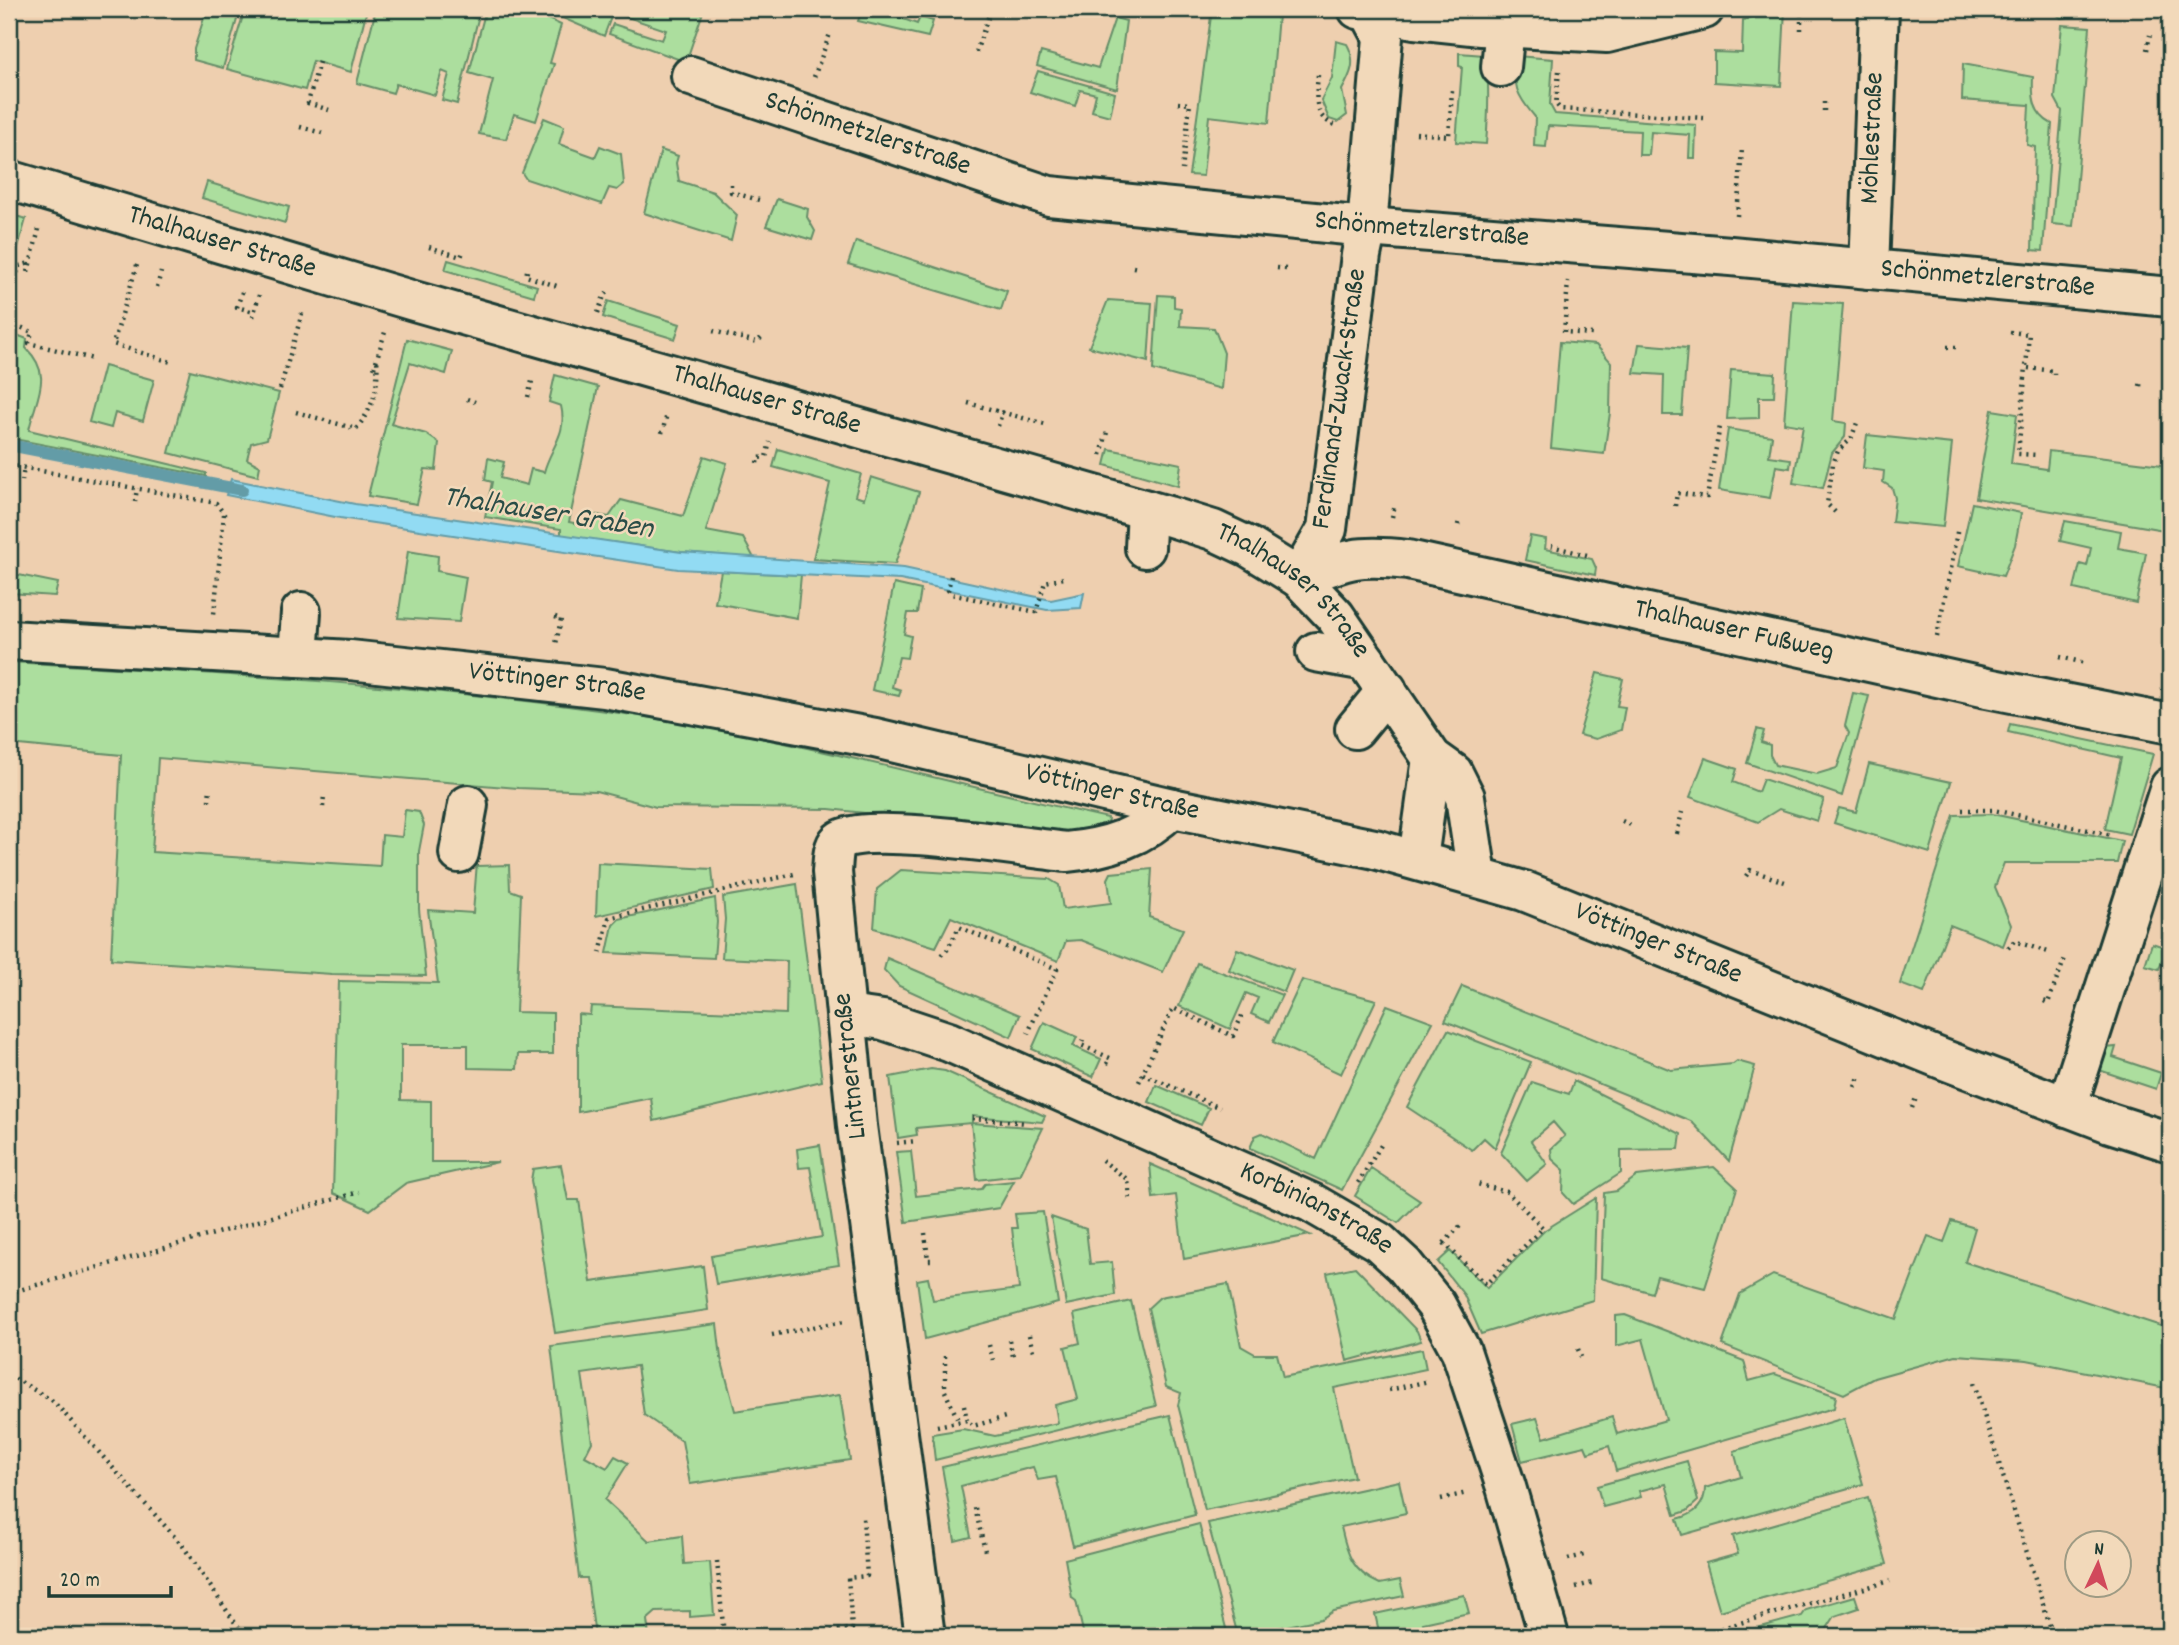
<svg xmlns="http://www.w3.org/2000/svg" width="2179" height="1645" viewBox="0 0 2179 1645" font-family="Dekko,sans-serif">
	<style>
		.green { fill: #acde9e; stroke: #668e69; stroke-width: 2 }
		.water { fill: #92dbf3; stroke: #649ca7; stroke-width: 2 }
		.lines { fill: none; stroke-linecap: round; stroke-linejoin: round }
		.stream { stroke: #649ca7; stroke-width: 12 }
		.minor-casing { stroke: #1f3d34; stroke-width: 44 }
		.major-casing { stroke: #1f3d34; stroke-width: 44 }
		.path { stroke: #1f3d34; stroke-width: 4.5; stroke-dasharray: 2 5; stroke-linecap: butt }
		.minor { stroke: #f2d9ba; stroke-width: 38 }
		.major { stroke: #f2d9ba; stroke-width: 38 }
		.labels { text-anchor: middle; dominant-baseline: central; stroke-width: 5; stroke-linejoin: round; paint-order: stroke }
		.street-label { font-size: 28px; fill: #1f3d34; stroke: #f2d9ba }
		.water-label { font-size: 30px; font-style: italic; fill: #2a4d47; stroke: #f2d9ba }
	</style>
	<rect width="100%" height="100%" fill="#eecfaf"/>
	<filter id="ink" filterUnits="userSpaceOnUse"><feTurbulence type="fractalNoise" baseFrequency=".0143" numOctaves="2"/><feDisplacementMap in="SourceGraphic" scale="14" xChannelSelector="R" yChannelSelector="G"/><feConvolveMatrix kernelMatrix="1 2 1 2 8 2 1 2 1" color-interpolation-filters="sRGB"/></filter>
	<g filter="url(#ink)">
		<path class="green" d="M197,9H240L223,68L194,60V49L206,12Z
			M245,9H367L351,72L313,61L305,90L227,69Z
			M381,9H441L478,19L457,104L442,100L449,74L442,71L435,95L396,84L393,93L357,83L375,13Z
			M486,9H527L561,25L550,63L554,64L536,121L514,114L506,139L479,134L493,80L469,73Z
			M542,9H614L604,36Z
			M620,9H704L686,62L609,34L613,24L662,40L666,30L618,14Z
			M862,9H876L917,24L920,17L933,21L928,37L858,21Z
			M1212,9H1250L1278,15L1269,123L1209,116L1203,176L1189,175Z
			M1776,9H1785L1781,86L1714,82V52L1742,53L1743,20Z
			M2050,9H2121L2061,18Z
			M1115,18L1126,21L1117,89L1037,66L1041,52L1098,68Z
			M2062,25L2090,27L2073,226L2052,224L2062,111L2055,98Z
			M1336,41L1347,44C1357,62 1351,74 1342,90L1347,115L1338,122L1329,119L1321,100L1332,78Z
			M1459,53L1484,55C1491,78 1488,119 1486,144L1456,142L1462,67L1459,66Z
			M1516,56L1553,59L1550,105L1555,114L1696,125L1695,158H1689L1690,135L1651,132L1649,155H1639L1640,131L1548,126L1546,147L1534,146L1535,117C1515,93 1514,88 1516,56Z
			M1963,64L2033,77C2032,98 2033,114 2052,124L2043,251L2032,250L2035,147L2027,145L2029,105L1962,100Z
			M1038,71L1115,93L1110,116L1092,111L1096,94L1080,90L1075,106L1030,92Z
			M544,118L564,126L559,144L595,157L600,146L621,154L624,184L617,190L609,188L602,204L526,179L522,173Z
			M661,150L678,156L676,163L679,181L713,192L737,215L731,241L644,213Z
			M207,182L289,207L285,223L202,198Z
			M777,199L808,209L807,217L815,231L812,240L766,226Z
			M9,214L26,219L9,279Z
			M856,241L1007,291L1001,310L848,264Z
			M448,260L537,286L534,296L445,270Z
			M1158,295L1174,296V307L1181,308L1180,326L1214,328L1224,353L1221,389L1153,370Z
			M1108,300L1152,303L1148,362L1089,347Z
			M608,301L680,324L675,339L603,317Z
			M1793,301L1843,304L1833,421L1846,423L1845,437L1832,453L1823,488L1793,483L1803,426L1784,423Z
			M9,332L27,339L26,348C54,376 36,396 29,430L206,473V476L9,438V422L15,411L9,409Z
			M407,339L452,351L446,374L410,363L391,424L426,434L439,443L436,470L425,469L417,504L368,496Z
			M1560,342L1596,345L1611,362L1610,413L1604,454L1551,448Z
			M1639,344L1687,348L1682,415H1663L1664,375L1634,373Z
			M104,366L154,380L143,421L115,413L111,428L89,422Z
			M190,370L279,393L267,439L251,443L247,459L260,466L258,476L169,453Z
			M1731,370L1775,373L1774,397H1759V418L1727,419Z
			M555,375L598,387L569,522L593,527L596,515L609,517L621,500L683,516L704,456L727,463L706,531L743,538L754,558L681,552L561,535V529L485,517L492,482L485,480L488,458L504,462L500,478L527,485L531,469L544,472C550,448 568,434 561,406L549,402Z
			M1992,410L2017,414L2011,464L2047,469L2049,451L2170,466V531L1976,498Z
			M1728,429L1772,436L1769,456L1791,459L1790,468L1776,466L1770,498L1719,490Z
			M1867,435L1952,444L1943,527L1892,522L1895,498L1892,488L1883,482L1884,471L1863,468Z
			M778,449L861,474L855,496L864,499L871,477L919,492L895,564L813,559L830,483L773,467Z
			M1109,449L1181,464L1178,486L1105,465Z
			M1972,503L2021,513L2015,545L2003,576L1958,566Z
			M2065,521L2121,531L2118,548L2146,553L2136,603L2074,589L2080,564L2087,566L2091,548L2060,541Z
			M1530,536L1546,539L1545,549L1592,559L1596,568L1595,575L1525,560Z
			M408,551L438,556L437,571L466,577L459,622L398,618Z
			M721,571L801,575L797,618L715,603Z
			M9,573L58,583L55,596L9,593Z
			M894,584L921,590L917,613H908L904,634L911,636L907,658L899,657L892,687L901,690L899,696L872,690Z
			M9,662C217,673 426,685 633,715C793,739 949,783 1108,818L1107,829L1078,837L829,809L656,807L596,791L518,788L158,758L152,852L380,866L382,835L402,837L405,810L419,812L424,825L419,851V909L426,976L332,974L111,959L121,755L9,744Z
			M1597,673L1623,679L1617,706L1625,707L1621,730L1596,739L1579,735Z
			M1853,693L1869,696L1842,796L1747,763L1757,729L1764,731L1761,742L1770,745V755L1775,765L1817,774L1837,768L1849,733L1845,726Z
			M2010,724L2153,754L2129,834L2105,829L2121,758L2008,732Z
			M1705,758L1737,769L1733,782L1758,792L1763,779L1824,799L1817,821L1779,809L1758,822L1690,797Z
			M1869,764L1951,782L1930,853L1834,823L1839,808L1856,812Z
			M1992,814L2122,841L2117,863H2004L1995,887L2011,925L2003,946L1950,925L1924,993L1900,984L1954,815Z
			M477,862V866L509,865L510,890L521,894L516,1012L553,1013V1054H518L517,1069L468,1068V1045H401V1100L431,1101V1162H498L406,1183L370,1210L333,1193L339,981L438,983L428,910L473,913Z
			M598,863L712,869L714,889L596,916Z
			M1152,869L1149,917L1183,929L1163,972L1081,940L1066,941L1058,961L951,917L936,947L874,928L877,889L901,870L1049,879L1059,885L1063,909L1111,903L1108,879L1111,873Z
			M797,884L822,1081L654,1121L651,1098L578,1112V1014L590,1015L591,1006L786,1014L787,961L722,958L725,919L723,897Z
			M715,898L717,922L714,958L607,953L613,925L619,919Z
			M2152,943L2170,949V962L2162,960L2159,969L2145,965Z
			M1237,949L1293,970L1284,992L1229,970Z
			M887,958L1020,1015L1011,1037L899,986L884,970Z
			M1197,963L1282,995L1269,1022L1251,1014L1258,998L1246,993L1230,1029L1179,1006Z
			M1302,980L1376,1000L1341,1074L1273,1042Z
			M1462,986L1671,1070L1733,1064L1737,1061L1755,1066L1729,1161L1691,1121L1445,1021Z
			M1387,1005L1433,1022L1342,1190L1250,1148L1255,1136L1262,1133L1316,1159Z
			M1044,1022L1077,1037L1073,1046L1101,1059L1093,1077L1032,1049Z
			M1448,1030L1531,1062L1495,1148L1484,1138L1472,1150L1407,1107Z
			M2116,1047L2113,1057L2161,1073L2156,1089L2099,1070L2106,1048Z
			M931,1069L945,1071L1045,1116L1042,1122L972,1116V1123L1043,1128L1020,1175L977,1180L971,1123L916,1128L917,1135L898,1138L890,1077Z
			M1574,1081L1681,1134L1679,1149L1621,1150V1173L1573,1204L1563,1193L1564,1170L1552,1159L1551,1149L1565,1136L1553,1122L1531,1141L1547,1164L1527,1181L1501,1153L1532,1082L1569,1094Z
			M1156,1085L1209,1108L1201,1125L1149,1102Z
			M820,1145L839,1265L716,1284L711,1256L822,1237L810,1167L799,1168L797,1149Z
			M911,1151L916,1196L981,1189L985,1184L1014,1181L999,1208L906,1222L896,1152Z
			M1150,1164L1310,1235L1184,1259L1176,1195L1153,1198Z
			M561,1165L568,1200H579L591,1282L703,1266L708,1310L555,1333L531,1180L533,1169Z
			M1714,1167L1737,1188L1705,1288L1657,1276L1652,1293L1601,1278L1604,1193L1617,1191L1637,1176Z
			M1371,1168L1420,1201L1398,1223L1355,1196Z
			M1596,1198L1593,1300L1481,1334L1464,1295L1438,1262L1450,1251L1487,1288L1545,1230Z
			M1043,1212L1058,1303L925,1339L917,1280L928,1278L933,1300L1019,1289L1012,1228H1017L1015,1214Z
			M1051,1217L1086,1229L1090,1264L1112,1262L1115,1295L1066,1305Z
			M1952,1221L1975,1228L1965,1262L2170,1329V1389L2027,1360L1956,1355L1874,1378L1844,1394L1722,1345L1740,1294L1773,1275L1896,1319L1928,1236L1944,1242Z
			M1355,1267L1417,1331L1421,1341L1347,1361L1327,1273Z
			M1228,1284L1241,1346L1255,1354H1277L1283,1377L1422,1349L1426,1369L1334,1388L1354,1477L1205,1510L1178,1405L1181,1393L1166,1387L1148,1308L1160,1297Z
			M1131,1301L1156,1406L935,1460L932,1434L963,1429L995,1436L1058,1423L1055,1405L1078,1399L1065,1347L1080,1343L1074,1314Z
			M1625,1315L1744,1361L1749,1381L1775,1374L1836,1396L1834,1408L1616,1471L1609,1446L1588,1453L1585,1446L1522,1461L1512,1424L1537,1418L1544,1438L1612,1417L1617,1434L1666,1420L1643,1339L1616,1346V1316Z
			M717,1324L721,1358L735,1411L840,1395L850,1460L690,1484L682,1441L644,1415L637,1366L582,1374L592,1442L585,1456L607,1468L615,1456L628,1463L605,1500L649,1541L682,1536L684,1564L710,1562L714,1615L690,1617V1611L656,1612L647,1620L649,1636H595L587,1578H579L551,1346Z
			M1170,1415L1195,1515L1073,1546L1056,1477L1038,1480L1033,1467L961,1486L971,1537L955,1541L942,1467Z
			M1844,1418L1863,1484L1682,1535L1677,1519C1694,1515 1705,1505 1705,1488L1741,1477L1734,1451Z
			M1687,1461L1698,1501L1687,1511L1675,1515L1666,1484L1639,1491L1641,1497L1603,1507L1597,1486Z
			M1399,1481L1406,1513L1341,1527C1347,1554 1352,1572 1380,1584L1400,1580L1404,1596L1333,1611L1321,1619L1238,1636L1208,1523Z
			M1868,1497L1887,1564L1720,1611L1706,1563L1738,1554L1733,1536Z
			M1199,1524L1228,1636H1084L1076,1601L1072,1598L1065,1559Z
			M1464,1595L1469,1613L1423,1623L1426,1636H1380L1375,1614Z
			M1855,1596L1859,1608L1835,1616L1822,1636H1727L1802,1616L1806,1610Z"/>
		<path class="water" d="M231,479L355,504L681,552L904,568L1051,600L1084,593L1081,608L1047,610L900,580L678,569L340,518L226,495Z"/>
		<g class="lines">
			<path class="stream" d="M9,445L242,490"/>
			<g class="minor-casing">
				<g id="minor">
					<path d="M1358,9L1415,19L1481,26L1607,33L1704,9"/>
					<path d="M1501,67L1505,27"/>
					<path id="s1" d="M691,76L1049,196L1367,227L1731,256L2170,297"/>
					<path id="s2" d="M1869,269L1879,9"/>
					<path d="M1145,548L1147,510"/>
					<path id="s3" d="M1299,578C1346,559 1356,554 1408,560L1987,688L2170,724"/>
					<path d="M1299,578L1327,529L1361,255L1367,227L1383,37L1368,9"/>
					<path d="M1316,652L1366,661"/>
					<path d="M298,657L301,612"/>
					<path d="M1355,729L1387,690"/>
					<path d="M459,853L468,805"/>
					<path id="s4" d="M847,1015L883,1020L949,1042L1312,1203L1379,1242L1404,1265L1436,1305L1461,1351L1506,1487L1549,1636"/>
					<path d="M2067,1107L2170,787"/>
					<path d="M925,1636L857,1126L832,872C833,863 832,848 839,841C861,821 1029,848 1066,852C1107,848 1143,837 1172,808"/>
				</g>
			</g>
			<g class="major-casing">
				<g id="major">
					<path id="s5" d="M9,180L414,301L1168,516L1213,530L1249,547L1299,578L1335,616L1432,758L1453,773L1465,797L1477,876"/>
					<path id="s6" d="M9,640L350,660L605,688L875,738L1172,808L1375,849L1524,891L1942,1059L2110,1123L2170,1142"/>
					<path d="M1418,859L1432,758"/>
				</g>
			</g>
			<path class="path" d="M1801,30V9
				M2147,50L2150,35
				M976,52L991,9
				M319,62L308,103L329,110
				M1559,71L1556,104L1560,109L1704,118
				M1318,75C1316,98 1312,117 1337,126
				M814,77L831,31
				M1178,103L1190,104L1182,170
				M1824,111V102
				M300,127L322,133
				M1416,133L1449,136L1452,90
				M2168,170H2170
				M731,184V192L759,200
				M1737,216L1742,149
				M429,247L461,257L463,252
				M2166,259L2170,215
				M137,265L113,344L171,362
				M1133,267L1138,268
				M1277,268L1287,269
				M527,271L526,276L557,286
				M28,272L39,229
				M1568,281L1564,332L1592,334
				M157,287L161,272
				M242,292L237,307L254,312
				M9,307L19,266L30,263
				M598,313L604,296L611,289
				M253,317L259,295
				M9,322L32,332L29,343L93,359
				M713,331L757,342L762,337
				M2010,332L2029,334L2018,454L2039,455
				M1947,347H1956
				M374,368L385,332
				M2028,368L2054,371V378
				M2140,386L2141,381
				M280,389L303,310
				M528,397L533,377
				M467,399L475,402
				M968,403L1045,424
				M296,412L356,429C374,408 379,385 377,358
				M998,426L1004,407
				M662,433L667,414
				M1101,455L1107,432
				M757,463L758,458L766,457L770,442
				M9,465L216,503L224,514L214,614
				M22,481L24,467
				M135,502L137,488
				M1675,506L1677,493L1707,497L1720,426
				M1835,512L1827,504L1833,464L1838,451L1851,439L1858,420
				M1392,517L1395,505
				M1458,525L1459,520
				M1551,546L1591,556
				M951,576L948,590L951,594L1036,612L1045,582L1064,578
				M555,617L561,619L556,644
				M1937,637L1958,527
				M2060,657L2085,663
				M209,801L210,787
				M323,807L324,795
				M1962,810H1993L2112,835
				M1622,821L1631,825
				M1677,834L1682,812
				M1746,876L1750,870L1785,882
				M2008,948L2014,941L2051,953
				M600,953L609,918L794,874
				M941,955L947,950L959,927L1057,969L1028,1033
				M2044,1001L2048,1003L2065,958
				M1083,1040L1081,1045L1110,1058L1105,1068
				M1143,1074L1220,1108
				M1139,1082L1173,1008L1233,1036L1244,1011
				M1855,1087L1859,1077
				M1912,1108L1916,1098
				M972,1118L1027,1123
				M897,1143L917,1141
				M1102,1160L1128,1180L1130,1201
				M1358,1183L1383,1142
				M925,1233L928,1260H934
				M1444,1243L1486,1284L1543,1228L1507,1192L1477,1184
				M1444,1243L1462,1224
				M9,1293L359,1192
				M772,1335L844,1321
				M1029,1335L1033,1351
				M1009,1340L1013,1356
				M989,1345L993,1360
				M1578,1349L1581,1357
				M945,1356V1391L959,1422
				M9,1375L53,1401L183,1546L244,1636
				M1974,1383L2053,1636
				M1389,1390L1429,1381
				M964,1405L967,1420
				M937,1426L967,1420L973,1426L1009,1416
				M1441,1499L1467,1493
				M975,1508L985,1551
				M1568,1559L1584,1555
				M717,1561L724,1636
				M1576,1587L1592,1583
				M775,1636L852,1629L848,1578L867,1576L863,1518
				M1705,1636L1704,1633L1890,1581"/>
			<use href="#minor" class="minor"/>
			<use href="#major" class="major"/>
		</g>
	</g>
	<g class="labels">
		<g class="street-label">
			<text stroke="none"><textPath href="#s1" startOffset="186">Schönmetzlerstraße</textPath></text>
			<text stroke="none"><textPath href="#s2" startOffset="131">Möhlestraße</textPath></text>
			<text stroke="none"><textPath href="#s1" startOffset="752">Schönmetzlerstraße</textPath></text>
			<text stroke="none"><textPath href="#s5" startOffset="222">Thalhauser Straße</textPath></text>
			<text stroke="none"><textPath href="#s1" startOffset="1320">Schönmetzlerstraße</textPath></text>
			<text transform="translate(1341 399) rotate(-82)">Ferdinand-Zwack-Straße</text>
			<text stroke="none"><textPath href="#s5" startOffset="789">Thalhauser Straße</textPath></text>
			<text stroke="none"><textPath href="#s5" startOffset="1356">Thalhauser Straße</textPath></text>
			<text stroke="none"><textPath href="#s3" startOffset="446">Thalhauser Fußweg</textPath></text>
			<text stroke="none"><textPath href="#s6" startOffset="550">Vöttinger Straße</textPath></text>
			<text stroke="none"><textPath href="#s6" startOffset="1116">Vöttinger Straße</textPath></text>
			<text stroke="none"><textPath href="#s6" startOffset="1684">Vöttinger Straße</textPath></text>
			<text transform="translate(852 1066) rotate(-96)">Lintnerstraße</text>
			<text stroke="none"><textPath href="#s4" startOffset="509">Korbinianstraße</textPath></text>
		</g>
		<g class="water-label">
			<text transform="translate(548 515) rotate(9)">Thalhauser Graben</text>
		</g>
	</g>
	<rect width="2179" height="1645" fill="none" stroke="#f2d9ba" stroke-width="35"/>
	<rect x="18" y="18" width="2144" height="1610" fill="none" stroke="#1f3d34" stroke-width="2.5" filter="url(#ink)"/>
	<g transform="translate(2098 1564) rotate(4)"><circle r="33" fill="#f2d9ba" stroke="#9e9b84" stroke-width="2"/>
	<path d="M0-5L12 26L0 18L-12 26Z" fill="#d1495b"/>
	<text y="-10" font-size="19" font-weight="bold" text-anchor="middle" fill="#1f3d34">N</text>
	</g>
	<path d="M49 1586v10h122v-10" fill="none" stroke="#1f3d34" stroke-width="3.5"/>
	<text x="60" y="1586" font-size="21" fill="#1f3d34" stroke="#f2d9ba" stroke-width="5" paint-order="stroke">20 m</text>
</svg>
